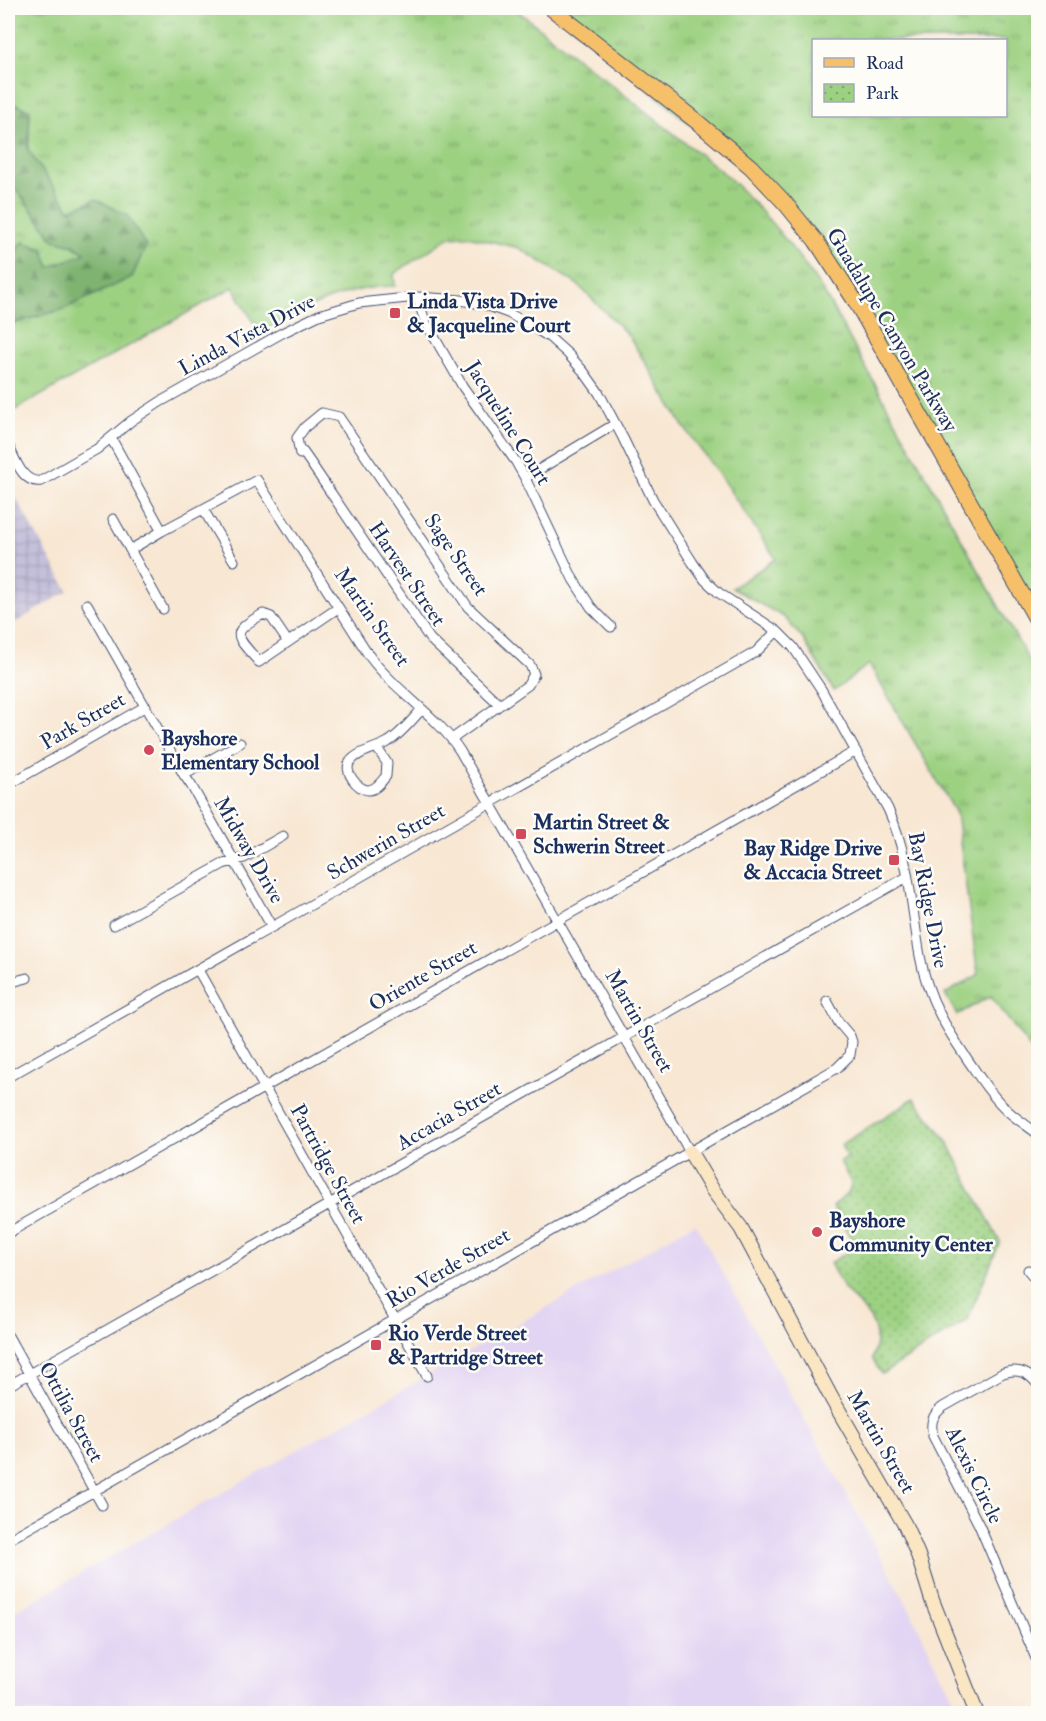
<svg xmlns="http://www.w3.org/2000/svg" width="1046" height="1721" viewBox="0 0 1046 1721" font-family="'IM FELL Double Pica',serif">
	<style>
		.built { fill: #e2d4f3 }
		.industrial { fill: url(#industrial-grid) }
		.grass { fill: url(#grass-tufts); stroke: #5c8070; stroke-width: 1.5; fill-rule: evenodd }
		.forest { fill: url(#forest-firs); stroke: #4c7167; stroke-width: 1.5 }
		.park { fill: url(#park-dots); stroke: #5c8070; stroke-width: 1.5 }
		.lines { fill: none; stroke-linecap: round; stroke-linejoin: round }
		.street-casing { stroke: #3c4b70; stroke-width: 11 }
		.secondary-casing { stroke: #3c4b70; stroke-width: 16 }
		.primary-casing { stroke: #3c4b70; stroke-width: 17 }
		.street { stroke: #fff; stroke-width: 9 }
		.secondary { stroke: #fbe6c4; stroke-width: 14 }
		.primary { stroke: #f6c06b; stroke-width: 15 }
		.poi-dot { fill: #d1495b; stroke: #fdfcf7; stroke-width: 2 }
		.labels { text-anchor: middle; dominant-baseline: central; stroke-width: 5; stroke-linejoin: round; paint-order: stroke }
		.poi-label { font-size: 21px; font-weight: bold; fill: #1b2f5e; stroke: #fdfcf7; text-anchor: start }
		.street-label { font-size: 21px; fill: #1b2f5e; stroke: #fdfcf7 }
	</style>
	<defs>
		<pattern id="industrial-grid" width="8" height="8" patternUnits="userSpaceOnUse" patternTransform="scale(1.5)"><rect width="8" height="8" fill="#c5c0da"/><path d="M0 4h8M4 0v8" fill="none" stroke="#a9a5be"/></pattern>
		<pattern id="grass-tufts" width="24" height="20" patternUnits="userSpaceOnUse" patternTransform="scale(1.5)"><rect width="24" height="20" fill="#9dd182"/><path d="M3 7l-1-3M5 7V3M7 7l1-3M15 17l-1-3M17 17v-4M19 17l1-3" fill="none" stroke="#7faa6e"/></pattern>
		<pattern id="forest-firs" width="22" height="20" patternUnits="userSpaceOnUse" patternTransform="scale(1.5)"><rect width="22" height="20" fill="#7eb370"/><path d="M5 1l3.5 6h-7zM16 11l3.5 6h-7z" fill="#66925f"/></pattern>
		<pattern id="park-dots" width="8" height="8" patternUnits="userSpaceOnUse" patternTransform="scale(1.5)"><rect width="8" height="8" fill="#9dd182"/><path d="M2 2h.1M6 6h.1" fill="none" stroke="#7faa6e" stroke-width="1.8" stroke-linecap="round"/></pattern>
	</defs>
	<rect width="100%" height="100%" fill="#fdfcf7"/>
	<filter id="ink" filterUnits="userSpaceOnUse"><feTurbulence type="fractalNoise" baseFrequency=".0167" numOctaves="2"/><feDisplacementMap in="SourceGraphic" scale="12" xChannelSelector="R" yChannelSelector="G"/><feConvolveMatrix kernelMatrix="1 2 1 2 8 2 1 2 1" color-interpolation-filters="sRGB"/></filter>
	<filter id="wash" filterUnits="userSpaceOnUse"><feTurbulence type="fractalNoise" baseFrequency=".008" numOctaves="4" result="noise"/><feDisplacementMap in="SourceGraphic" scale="24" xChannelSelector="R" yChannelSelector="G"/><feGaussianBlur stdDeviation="1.35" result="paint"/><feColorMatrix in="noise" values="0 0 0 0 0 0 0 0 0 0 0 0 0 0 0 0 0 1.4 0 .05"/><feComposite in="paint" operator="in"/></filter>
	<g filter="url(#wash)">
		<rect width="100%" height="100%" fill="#f8e7d3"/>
		<path class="built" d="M695,1223L904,1598L960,1713H8V1615Z"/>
		<path class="industrial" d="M8,484L68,591L8,627Z"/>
		<path class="grass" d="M8,8H514L726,175C764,211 797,251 826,296L1038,677V1059L991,996L957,1015L945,994L978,975L956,813L869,664L834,691L803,639L784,617L732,588L776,559L718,473L683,426L629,336L577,284L519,248L468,236L449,237L394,274L395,286C345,286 303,310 260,333L233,287L8,414V325L64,309L132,277L70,211L28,150L30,110L8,101Z
			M551,8H1038V622L856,302L785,203ZM814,40H1006V116H814Z
			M8,184L17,190L53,239L70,244L87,254L49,267L24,242L8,254Z"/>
		<path class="forest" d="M8,101L30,110L28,150L70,210L95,199L127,215L146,246L132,277L64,309L8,325V254L24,242L43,249L50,267L86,253L70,244L54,240L17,190L8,184Z"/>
		<path class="park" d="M914,1098L947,1141L1000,1242L967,1320L882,1374L872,1359C884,1326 868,1315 847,1292C840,1284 835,1273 830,1263L856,1247L833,1207C840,1199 852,1193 851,1183L840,1161L847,1157L841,1145Z"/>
	</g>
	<g filter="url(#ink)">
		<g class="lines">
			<g class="street-casing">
				<path id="street" d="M417,297L425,321L463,387L516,462L525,478L573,579L591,607L611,627
					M111,438L162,531
					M8,445C15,458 22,484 41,481L97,449L131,421L160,402L282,333L319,315L359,303L417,297L461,300L486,305L508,313L528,324L549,337L568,354L584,372L599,393L623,438L653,500L693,563L705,580L719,593L777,631L793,647L821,689L888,809C909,855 911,906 920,956C928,1000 947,1030 972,1066C983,1083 994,1099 1009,1112C1018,1120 1029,1127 1038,1134
					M525,478L615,424
					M203,509L234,561
					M113,519L163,609
					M130,550L162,531L257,480L370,657C396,692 436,714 460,751L690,1152
					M87,604L184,775L191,785L272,927
					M288,642L271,617L263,614C229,633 235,635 259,662L338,608
					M452,739L528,685L534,674L530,665L468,607L339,417L322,413L305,427L297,438L300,454L303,452L310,462L430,639L500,705
					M377,748L387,763L386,776C382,781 376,790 368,790C358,790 343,771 350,762C358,751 376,749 388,742C401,734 411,721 422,709
					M184,775L240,743
					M8,785L146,706
					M114,925L223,864L244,858L283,836
					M198,970L427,1376
					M8,983L27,978
					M8,1077L756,652L777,631
					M8,1233L856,751
					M1028,1270L1038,1282
					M8,1336L102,1505
					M1038,1385C1029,1373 1019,1368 1003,1373L943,1407C932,1415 930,1423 933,1436L979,1525L1038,1663
					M8,1386L907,877
					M8,1540L837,1068L850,1055L852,1042L850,1036L839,1023L827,1001"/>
			</g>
			<g class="secondary-casing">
				<path id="secondary" d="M690,1152L712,1189L741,1228L832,1399L905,1525L918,1555L932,1600L977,1714"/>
			</g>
			<g class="primary-casing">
				<path id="primary" d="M551,8L695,120L751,167L785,203L816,241L856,302L1038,622"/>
			</g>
			<use href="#street" class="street"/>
			<use href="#secondary" class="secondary"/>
			<use href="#primary" class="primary"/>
		</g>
	</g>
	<g class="poi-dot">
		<rect x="389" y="307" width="12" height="12" rx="3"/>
		<circle cx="149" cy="750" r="6"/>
		<rect x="515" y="828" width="12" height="12" rx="3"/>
		<rect x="888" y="854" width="12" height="12" rx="3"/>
		<circle cx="817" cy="1232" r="6"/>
		<rect x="370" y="1339" width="12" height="12" rx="3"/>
	</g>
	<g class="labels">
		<g class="poi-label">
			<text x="407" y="301">Linda Vista Drive<tspan x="407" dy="24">&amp; Jacqueline Court</tspan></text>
			<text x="161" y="738">Bayshore<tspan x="161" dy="24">Elementary School</tspan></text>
			<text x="533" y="822">Martin Street &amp;<tspan x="533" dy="24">Schwerin Street</tspan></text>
			<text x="882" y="848" text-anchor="end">Bay Ridge Drive<tspan x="882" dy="24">&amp; Accacia Street</tspan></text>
			<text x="829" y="1220">Bayshore<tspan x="829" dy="24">Community Center</tspan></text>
			<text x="388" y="1333">Rio Verde Street<tspan x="388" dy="24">&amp; Partridge Street</tspan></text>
		</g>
		<g class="street-label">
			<text transform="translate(892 330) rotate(59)">Guadalupe Canyon Parkway</text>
			<text transform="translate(247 335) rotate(-28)">Linda Vista Drive</text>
			<text transform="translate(508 423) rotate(58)">Jacqueline Court</text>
			<text transform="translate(456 555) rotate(55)">Sage Street</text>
			<text transform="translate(407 574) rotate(56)">Harvest Street</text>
			<text transform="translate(372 617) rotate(55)">Martin Street</text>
			<text transform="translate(83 721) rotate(-30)">Park Street</text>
			<text transform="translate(386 842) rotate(-30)">Schwerin Street</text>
			<text transform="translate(249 850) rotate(60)">Midway Drive</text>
			<text transform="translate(928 900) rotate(79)">Bay Ridge Drive</text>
			<text transform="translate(423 976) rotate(-30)">Oriente Street</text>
			<text transform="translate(639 1021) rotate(60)">Martin Street</text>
			<text transform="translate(449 1116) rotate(-30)">Accacia Street</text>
			<text transform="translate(328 1164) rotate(61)">Partridge Street</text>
			<text transform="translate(448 1268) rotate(-30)">Rio Verde Street</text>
			<text transform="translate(71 1412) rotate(61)">Ottilia Street</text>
			<text transform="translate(881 1442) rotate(60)">Martin Street</text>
			<text transform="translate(974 1475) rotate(64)">Alexis Circle</text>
		</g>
	</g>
	<rect width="1046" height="1721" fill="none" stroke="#fdfcf7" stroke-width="30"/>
	<rect x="812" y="39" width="195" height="78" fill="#fdfcf7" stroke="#a3aaba" stroke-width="1.5"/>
	<rect x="824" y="58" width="30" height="9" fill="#f6c06b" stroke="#a3aaba" stroke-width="1.5"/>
	<text x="866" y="69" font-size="18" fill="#1b2f5e">Road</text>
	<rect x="824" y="84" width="30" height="18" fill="url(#park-dots)" stroke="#a3aaba" stroke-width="1.5"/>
	<text x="866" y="99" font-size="18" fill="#1b2f5e">Park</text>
</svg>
